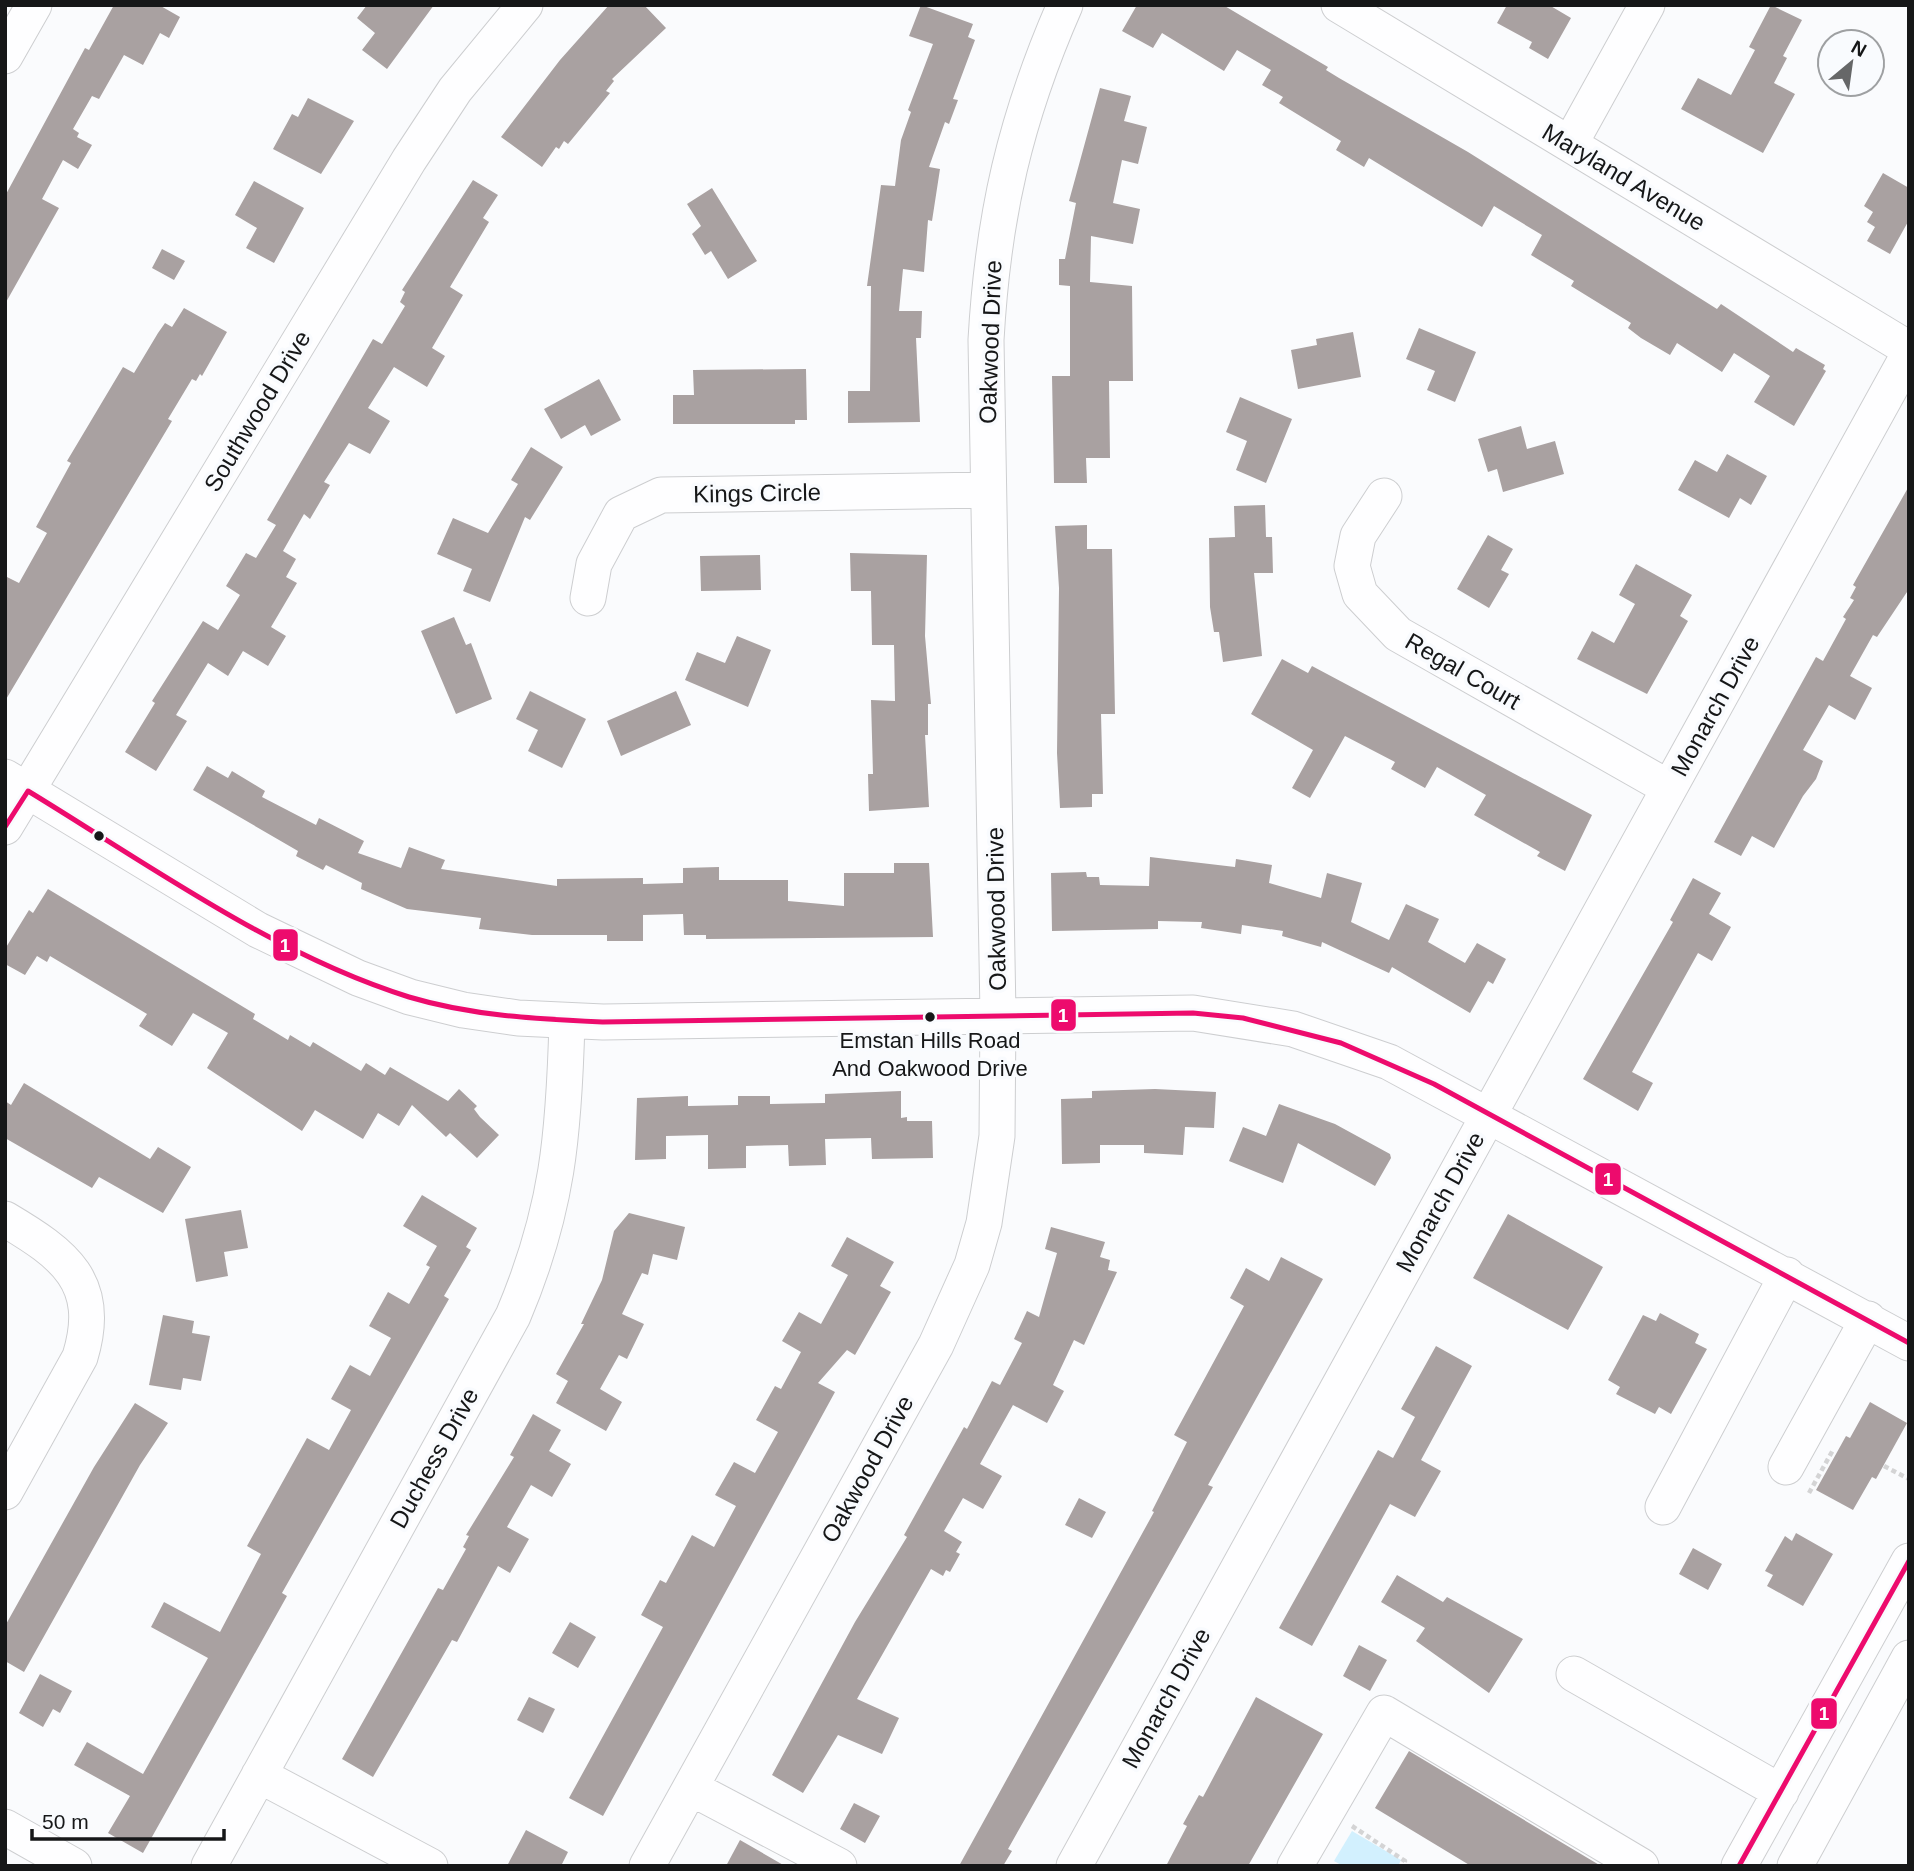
<svg xmlns="http://www.w3.org/2000/svg" width="1914" height="1871" viewBox="0 0 1914 1871" font-family="Arial,sans-serif">
	<style>
		.water { fill: #d2f0fe }
		.building { fill: #a9a1a1 }
		.lines { fill: none; stroke-linecap: round; stroke-linejoin: round }
		.minor-casing { stroke: #cdced0; stroke-width: 37 }
		.path { stroke: #d4d4d5; stroke-width: 4.5; stroke-dasharray: 5 3.5; stroke-linecap: butt }
		.minor { stroke: #fefeff; stroke-width: 35 }
		.bus-1-casing { stroke: #f9fbfe; stroke-width: 10 }
		.bus-1 { stroke: #ed0b6d; stroke-width: 5 }
		.bus-dot { fill: #161718; stroke: #f9fbfe; stroke-width: 2.5 }
		.labels { text-anchor: middle; dominant-baseline: central; stroke-width: 7; stroke-linejoin: round; paint-order: stroke }
		.bus-label { font-size: 22px; fill: #161718; stroke: #f9fbfe }
		.street-label { font-size: 24px; fill: #161718; stroke: #f9fbfe }
		.line-badge { stroke: #f9fbfe; stroke-width: 2.5 }
		.badge-label { font-size: 19px; text-anchor: middle; font-weight: bold; fill: #fff }
	</style>
	<rect width="100%" height="100%" fill="#fafbfd"/>
	<path class="water" d="M1352,1831L1401,1860L1398,1866H1343L1334,1861Z"/>
	<path class="building" d="M114,5H159L180,17L169,38L160,33L143,65L124,55L99,99L92,96L73,129L79,133L77,137L92,145L78,169L63,160L42,199L59,208L5,304V196L85,48L89,50Z
		M367,5H434L387,69L362,50L375,33L357,18Z
		M609,5H644L666,28L612,79L614,81L606,91L610,93L568,144L564,141L559,149L556,147L542,167L501,137L560,60Z
		M921,5L973,24L968,37L975,40L953,99L958,100L949,124L945,122L929,167L940,169L932,221L928,220L924,272L903,269L899,311H922L921,338H916L920,422L848,423V391H870L871,286H867L881,185L895,186L901,140L911,112L908,110L933,44L909,36Z
		M1137,5H1223L1328,67L1326,70L1339,78L1468,152L1717,309L1721,304L1793,352L1796,348L1825,365L1823,369L1826,371L1794,426L1754,402L1770,376L1734,353L1722,372L1677,343L1670,355L1641,338L1628,328L1631,323L1571,286L1574,281L1531,255L1542,235L1494,206L1482,227L1369,158L1364,167L1336,150L1341,141L1279,103L1283,97L1262,85L1271,70L1237,50L1224,71L1162,33L1153,48L1122,31Z
		M1507,5H1549L1571,18L1548,59L1529,48L1532,42L1497,23Z
		M1771,5L1802,20L1783,56L1787,58L1774,83L1795,94L1763,153L1681,109L1698,78L1731,95L1755,50L1749,47Z
		M1100,88L1131,96L1124,121L1147,127L1138,164L1122,160L1113,203L1140,209L1133,244L1091,236L1090,282L1132,286L1133,381H1109L1110,458H1086L1087,483H1054L1052,376H1070V286L1059,285V259H1065L1076,203L1069,201Z
		M308,98L354,121L321,174L273,149L292,114L298,117Z
		M1883,173L1909,188V220L1890,254L1867,241L1875,227L1867,222L1873,212L1864,206Z
		M473,180L498,195L483,218L489,222L450,287L463,295L432,348L445,356L427,387L394,367L368,408L390,421L370,454L349,443L324,482L330,485L310,519L304,514L283,551L296,559L286,577L297,583L271,627L286,636L268,666L243,651L228,676L208,663L176,715L187,721L156,771L125,752L155,703L152,701L203,621L218,630L240,595L226,586L246,553L256,558L276,525L267,520L373,339L382,344L405,306L400,302L405,292L402,290Z
		M254,181L304,208L274,263L246,248L257,228L235,215Z
		M712,188L757,261L728,279L711,251L705,255L692,234L701,226L687,204Z
		M162,249L185,261L174,280L152,268Z
		M184,308L227,332L202,376L200,374L196,381L192,379L168,419L172,421L5,701V576L19,583L47,533L36,527L71,463L67,461L123,367L134,373L158,333L165,323L172,327Z
		M1419,328L1476,352L1455,402L1427,390L1435,371L1406,359Z
		M1353,332L1361,377L1298,389L1291,350L1317,345L1316,339Z
		M806,369L807,420H795V424H673V395H694L693,370Z
		M599,379L621,420L591,436L585,425L561,439L544,409Z
		M1240,397L1292,419L1266,483L1236,470L1247,441L1226,432Z
		M1521,426L1527,449L1555,441L1564,474L1503,492L1497,469L1488,472L1478,439Z
		M531,447L563,467L530,520L525,517L490,602L463,591L472,569L437,554L453,518L488,533L518,484L511,480Z
		M1727,454L1767,476L1751,505L1740,498L1729,518L1678,490L1695,460L1717,472Z
		M1909,486V589L1877,637L1873,635L1850,676L1872,688L1855,720L1829,705L1803,750L1823,761L1816,779L1803,796L1774,848L1752,836L1741,856L1714,842L1816,657L1823,661L1846,619L1843,617L1854,600L1850,598L1856,587L1853,585Z
		M1265,505L1266,537H1272L1273,573H1254L1262,656L1223,662L1219,632H1214L1210,607L1209,538L1235,537L1234,506Z
		M1087,525V549H1112L1115,714H1101L1103,794H1092V807L1060,808L1057,753L1059,588L1055,526Z
		M1488,535L1513,549L1501,570L1509,574L1489,608L1457,589Z
		M850,553L927,555L925,636L931,704H928V735H925L929,807L869,811L868,774H873L871,700L895,701L894,645H872L871,591H851Z
		M760,555L761,590L701,591L700,556Z
		M1636,564L1692,595L1680,616L1688,621L1647,694L1577,659L1592,631L1614,643L1635,604L1619,595Z
		M454,617L466,645L471,643L492,699L456,714L421,631Z
		M737,636L771,650L748,707L685,680L697,652L725,663Z
		M1282,659L1308,673L1312,666L1592,815L1565,871L1537,856L1540,852L1474,815L1486,795L1437,767L1425,788L1391,769L1395,762L1345,736L1310,798L1292,788L1313,750L1251,714Z
		M530,691L586,719L562,768L528,751L538,730L516,719Z
		M676,691L691,725L621,756L607,721Z
		M207,766L228,778L232,771L265,791L262,797L316,825L319,818L364,841L358,853L401,868L409,847L445,860L441,869L557,886V879L643,878V884L683,883V868L719,867V880H788V901L844,906V873H894V863H929L933,937L706,939V935H684L683,914L643,915V941H607V935H532L479,929L481,918L407,909L361,889L362,883L326,865L323,870L296,856L298,851L193,790Z
		M1150,857L1235,867L1236,859L1272,865L1269,883L1321,898L1327,873L1362,883L1351,922L1389,940L1406,904L1439,919L1428,942L1465,963L1477,943L1506,959L1493,984L1488,981L1470,1013L1392,967L1389,973L1322,942L1321,947L1282,936L1283,931L1242,925L1241,934L1201,928L1202,922L1158,921V929L1052,931L1051,873L1086,872L1087,877H1099L1100,885L1149,886Z
		M1693,878L1721,893L1709,914L1731,927L1712,961L1698,953L1632,1072L1653,1083L1638,1111L1583,1079L1673,922L1670,920Z
		M48,889L255,1014L253,1019L288,1040L290,1035L310,1047L313,1042L361,1071L366,1063L385,1075L390,1067L448,1101L459,1089L477,1106L474,1109L480,1117L499,1135L477,1158L450,1133L446,1137L412,1105L399,1126L378,1113L363,1139L315,1110L302,1131L207,1068L228,1033L193,1013L172,1046L139,1026L147,1014L50,956L47,962L37,956L25,975L5,964V949L29,910L33,913Z
		M24,1083L150,1159L158,1147L191,1167L163,1213L99,1177L92,1188L5,1138V1101L11,1105Z
		M1155,1089L1216,1092L1214,1128L1185,1127L1183,1155L1144,1153V1145H1100V1163L1062,1164L1061,1099L1092,1098V1091Z
		M901,1091V1118L907,1117V1121H932L933,1158L872,1159L871,1138L825,1139L826,1165L789,1166L788,1145L746,1146V1168L708,1169V1135L666,1136V1159L635,1160L637,1098L688,1096V1106L738,1105V1096H770V1104L825,1103V1094Z
		M1279,1104L1335,1124L1390,1154L1391,1158L1375,1186L1298,1143L1283,1183L1229,1161L1243,1127L1266,1136Z
		M422,1195L477,1228L466,1247L471,1250L444,1296L449,1299L282,1593L287,1596L143,1853L108,1833L130,1796L74,1765L87,1742L143,1774L208,1658L151,1627L164,1602L220,1632L261,1554L247,1546L307,1438L329,1450L351,1410L331,1399L350,1365L370,1376L391,1338L369,1326L388,1292L409,1304L430,1267L426,1265L437,1246L403,1226Z
		M241,1210L248,1248L224,1252L228,1276L196,1282L185,1219Z
		M629,1213L685,1227L677,1260L653,1254L648,1275L642,1273L622,1314L644,1324L627,1359L619,1355L600,1389L622,1402L606,1431L556,1403L568,1381L556,1374L584,1324H581L602,1280L614,1231Z
		M1508,1214L1603,1267L1568,1330L1473,1278Z
		M1051,1227L1105,1242L1100,1257L1110,1260L1108,1270L1117,1272L1084,1345L1074,1340L1053,1385L1064,1391L1047,1423L1013,1405L980,1464L1002,1476L983,1509L963,1498L944,1531L962,1542L956,1552L960,1554L950,1572L946,1570L943,1576L931,1569L857,1699L899,1718L882,1754L838,1735L803,1793L772,1775L855,1622L907,1537L904,1535L964,1427L967,1429L992,1381L1000,1385L1022,1343L1014,1339L1027,1311L1039,1317L1057,1253L1045,1249Z
		M847,1237L894,1262L880,1286L891,1292L855,1355L847,1350L818,1383L835,1392L603,1816L569,1798L663,1627L641,1615L660,1580L666,1583L692,1535L714,1547L736,1506L715,1495L734,1462L755,1473L778,1432L756,1420L775,1386L781,1389L801,1352L782,1341L799,1312L821,1324L848,1275L831,1266Z
		M1281,1257L1323,1279L1208,1485L1213,1487L1008,1849L1012,1851L1003,1866H959L1154,1512L1152,1511L1187,1442L1174,1435L1244,1306L1230,1298L1246,1268L1269,1281Z
		M1660,1313L1699,1334L1695,1343L1707,1349L1671,1414L1659,1407L1655,1414L1616,1394L1620,1387L1608,1380L1643,1315L1656,1321Z
		M163,1315L194,1321L192,1333L210,1336L201,1381L183,1378L181,1390L149,1385Z
		M1436,1346L1472,1366L1421,1460L1441,1471L1415,1517L1390,1504L1312,1646L1279,1628L1378,1450L1393,1458L1415,1417L1401,1409Z
		M1870,1402L1907,1423L1876,1479L1872,1477L1853,1510L1816,1490L1846,1436L1850,1438Z
		M135,1403L168,1423L140,1465L24,1672L5,1661V1626L94,1467Z
		M533,1414L561,1430L549,1451L571,1464L552,1497L531,1485L507,1527L529,1539L510,1573L498,1566L457,1642L452,1640L373,1777L342,1759L438,1588L443,1590L466,1549L463,1547L469,1536L466,1535L514,1457L510,1455Z
		M1079,1498L1106,1512L1092,1538L1065,1525Z
		M1796,1533L1833,1554L1803,1606L1767,1586L1773,1575L1765,1571L1785,1536L1792,1541Z
		M1693,1548L1722,1564L1708,1590L1679,1574Z
		M1397,1575L1443,1602L1447,1597L1523,1639L1489,1693L1416,1641L1425,1628L1381,1602Z
		M570,1622L596,1637L578,1668L552,1653Z
		M1359,1645L1387,1660L1370,1691L1343,1676Z
		M40,1674L72,1691L60,1713L53,1709L43,1727L19,1713Z
		M529,1697L555,1709L543,1733L517,1720Z
		M1256,1697L1323,1734L1248,1866H1166L1187,1826L1183,1824L1199,1795L1203,1797Z
		M1409,1751L1601,1866H1471L1375,1808Z
		M854,1803L880,1816L865,1843L840,1829Z
		M526,1830L568,1852L561,1866H507Z
		M740,1840L785,1866H726Z"/>
	<g class="lines">
		<g class="minor-casing">
			<path id="minor" d="M1339,5L1909,349
				M5,56L34,5
				M1570,144L1647,5
				M1384,496L1358,536L1352,566L1360,594L1398,634L1669,788
				M588,598L594,564L621,514L661,495L988,490
				M5,777L258,930L358,978L410,997L463,1010L518,1018L603,1022L1193,1013L1293,1029L1389,1062L1909,1343
				M5,827L409,160L455,90L525,5
				M5,1219C64,1254 103,1282 80,1357L5,1492
				M1786,1467L1868,1319
				M1663,1507L1787,1275
				M1574,1674L1781,1792
				M259,1775L430,1866
				M691,1788L839,1866
				M5,1827L74,1866
				M209,1866L513,1316C558,1210 564,1134 567,1021
				M647,1866L936,1345L972,1265L984,1223L997,1136L998,1014L986,340C993,216 1015,119 1065,5
				M1074,1866L1909,354
				M1295,1866L1384,1713L1641,1866
				M1739,1866L1909,1561
				M1795,1866L1909,1658"/>
		</g>
		<path class="path" d="M1884,1466L1909,1479
			M1809,1493L1833,1450
			M1352,1826L1405,1861L1403,1866"/>
		<use href="#minor" class="minor"/>
		<g class="bus-1-casing">
			<path id="bus-1" d="M5,827L28,791C148,864 274,955 409,997C472,1016 538,1019 603,1022L1193,1013L1243,1018L1341,1043L1434,1084L1909,1343
				M1739,1866L1909,1561"/>
		</g>
		<use href="#bus-1" class="bus-1"/>
	</g>
	<g class="bus-dot">
		<circle cx="99" cy="836" r="6"/>
		<circle cx="930" cy="1017" r="6"/>
	</g>
	<g class="labels">
		<g class="bus-label">
			<text x="930" y="1040">Emstan Hills Road<tspan x="930" dy="28">And Oakwood Drive</tspan></text>
		</g>
		<g class="street-label">
			<text transform="translate(1624 177) rotate(31)">Maryland Avenue</text>
			<text transform="translate(990 342) rotate(-88)">Oakwood Drive</text>
			<text transform="translate(257 411) rotate(-59)">Southwood Drive</text>
			<text transform="translate(757 493) rotate(-1)">Kings Circle</text>
			<text transform="translate(1463 671) rotate(30)">Regal Court</text>
			<text transform="translate(1715 706) rotate(-61)">Monarch Drive</text>
			<text transform="translate(996 909) rotate(-91)">Oakwood Drive</text>
			<text transform="translate(1440 1202) rotate(-61)">Monarch Drive</text>
			<text transform="translate(434 1458) rotate(-61)">Duchess Drive</text>
			<text transform="translate(867 1469) rotate(-61)">Oakwood Drive</text>
			<text transform="translate(1166 1698) rotate(-61)">Monarch Drive</text>
		</g>
	</g>
	<g class="line-badge">
		<rect x="272" y="928" width="27" height="34" rx="7" fill="#ed0b6d"/>
		<rect x="1050" y="998" width="27" height="34" rx="7" fill="#ed0b6d"/>
		<rect x="1594" y="1162" width="28" height="34" rx="7" fill="#ed0b6d"/>
		<rect x="1810" y="1697" width="28" height="33" rx="7" fill="#ed0b6d"/>
	</g>
	<g class="badge-label">
		<text x="285" y="952">1</text>
		<text x="1063" y="1022">1</text>
		<text x="1608" y="1186">1</text>
		<text x="1824" y="1720">1</text>
	</g>
	<rect width="1914" height="1871" fill="none" stroke="#161718" stroke-width="14"/>
	<g transform="translate(1851 63) rotate(29)"><circle r="33" fill="#f9fbfe" stroke="#9ea0a2" stroke-width="2"/>
	<path d="M0-5L12 26L0 18L-12 26Z" fill="#666768"/>
	<text y="-10" font-size="19" font-weight="bold" text-anchor="middle" fill="#161718">N</text>
	</g>
	<path d="M32 1829v10h192v-10" fill="none" stroke="#161718" stroke-width="3.5"/>
	<text x="42" y="1829" font-size="21" fill="#161718" stroke="#f9fbfe" stroke-width="5" paint-order="stroke">50 m</text>
</svg>
